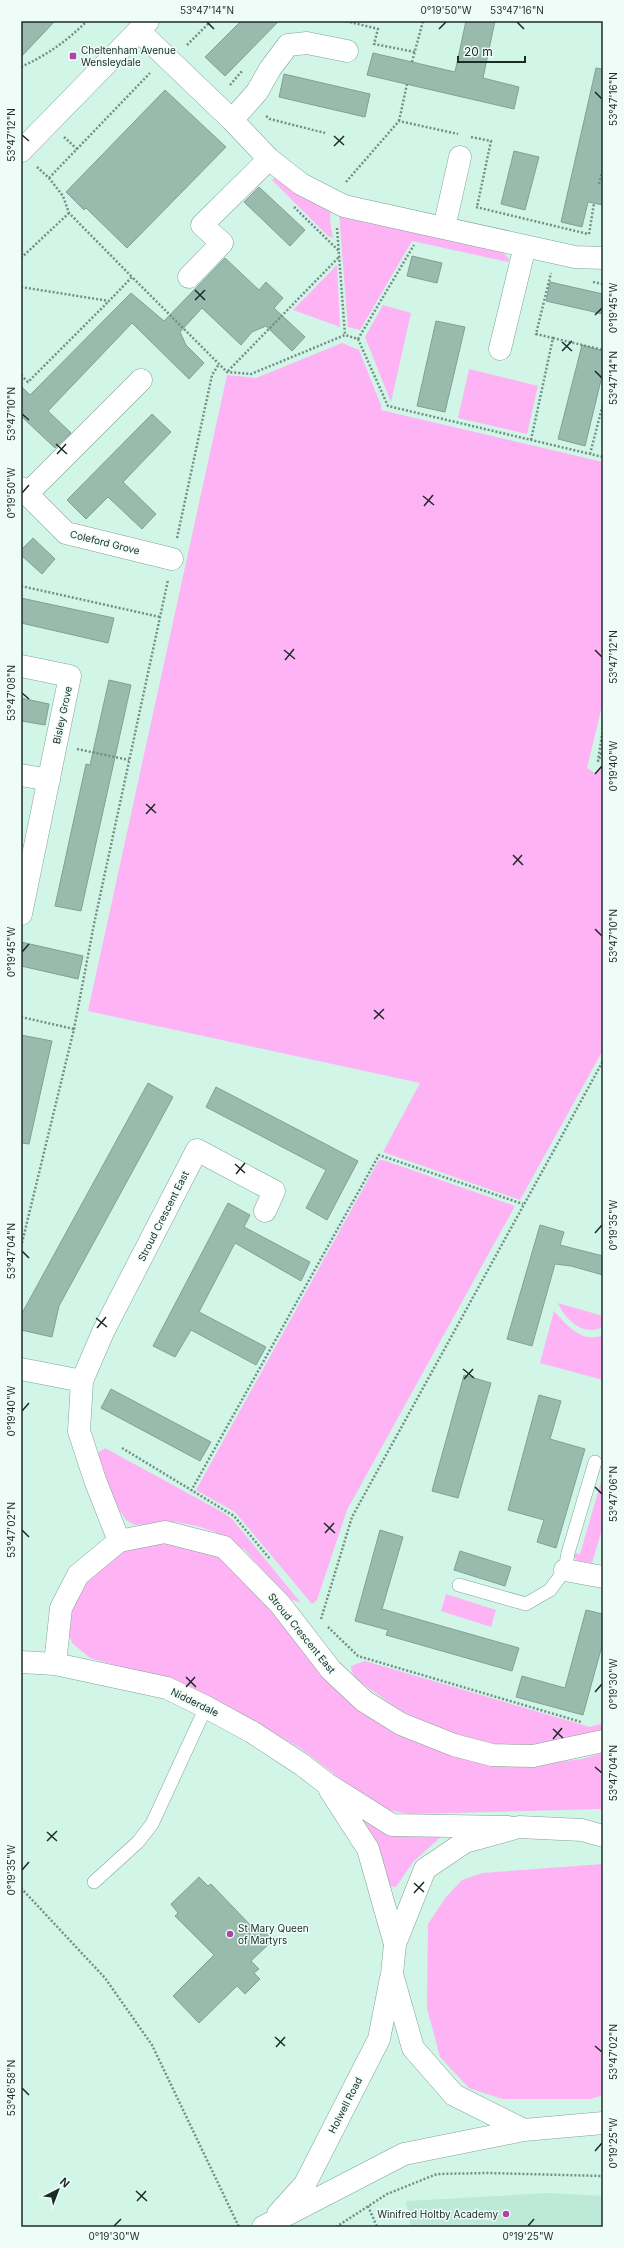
<svg xmlns="http://www.w3.org/2000/svg" width="624" height="2248" viewBox="0 0 624 2248" font-family="Inter,sans-serif">
	<style>
		.built { fill: #bde9d9 }
		.green { fill: #feb4f4 }
		.building { fill: #98bbae; stroke: #80a296 }
		.lines { fill: none; stroke-linecap: round; stroke-linejoin: round }
		.service-casing { stroke: #80a396; stroke-width: 14 }
		.minor-casing { stroke: #80a396; stroke-width: 23 }
		.tertiary-casing { stroke: #80a396; stroke-width: 23 }
		.path { stroke: #758e85; stroke-width: 2.5; stroke-dasharray: 2 2; stroke-linecap: butt }
		.service { stroke: #fff; stroke-width: 13 }
		.minor { stroke: #fff; stroke-width: 22 }
		.tertiary { stroke: #fff; stroke-width: 22 }
		.ticks { fill: none; stroke: #1d2b26; stroke-width: 1.5 }
		.poi-dot { fill: #ae44a5; stroke: #effdf8; stroke-width: 1.5 }
		.labels { text-anchor: middle; dominant-baseline: central; stroke-width: 3; stroke-linejoin: round; paint-order: stroke }
		.poi-label { font-size: 10px; fill: #1d2b26; stroke: #effdf8; text-anchor: start }
		.street-label { font-size: 10px; fill: #1d2b26; stroke: #effdf8 }
		.neatline { fill: none; stroke: #1d2b26; stroke-width: 1.5 }
		.ticks-label { font-size: 10px; text-anchor: middle; fill: #1d2b26 }
	</style>
	<rect width="100%" height="100%" fill="#d1f6e8"/>
	<path class="built" d="M548,2193L603,2196V2227H411L406,2201Z"/>
	<path class="green" d="M274,178L304,198L331,210L330,220L333,238L328,236L272,180Z
		M339,214L502,251L509,259L508,262L412,241L360,330L348,327Z
		M337,265L340,327L293,310Z
		M383,305L411,313L391,402L365,337Z
		M342,343L359,350L381,405V410L603,462V702L587,768L596,774L603,762V1050L520,1200L383,1152L420,1083L88,1011L227,375L256,378Z
		M469,369L538,386L527,434L458,418Z
		M379,1160H383L515,1206L347,1510L317,1600L312,1604L235,1512L196,1490Z
		M558,1303L603,1316V1327C584,1337 565,1320 558,1303Z
		M554,1311C567,1325 582,1344 603,1335V1380L540,1363Z
		M105,1448L224,1513L233,1520L301,1603L285,1597L245,1550L215,1532L197,1526L175,1522L135,1525L126,1520L115,1504L95,1455Z
		M603,1475V1526L592,1563L578,1561L573,1557L575,1553L580,1554Z
		M170,1541L216,1553L418,1742L448,1754L542,1764L582,1759L603,1753V1809L410,1814L387,1810L346,1783L300,1748L233,1709L163,1679L90,1658L72,1643L67,1628L70,1613L88,1580L116,1556L131,1548Z
		M446,1594L496,1610L491,1627L441,1611Z
		M365,1661L590,1727L603,1723V1733C579,1737 552,1745 528,1746C474,1747 419,1726 377,1694C368,1687 351,1679 351,1666Z
		M365,1820L442,1836L413,1862L396,1887L386,1886L363,1822Z
		M603,1864V2095L591,2099H502L469,2088L440,2057L427,2008L428,1924L446,1897L462,1880L482,1873Z"/>
	<path class="building" d="M21,21H55L21,57Z
		M241,21H279L225,76L205,57Z
		M466,21H495L483,78L519,87L514,109L367,75L373,53L455,72Z
		M596,68L603,69V205L588,202L582,227L561,222Z
		M284,74L370,94L365,117L279,97Z
		M165,90L226,147L127,248L86,208L84,210L66,192Z
		M514,151L539,157L525,210L501,204Z
		M259,187L305,230L290,246L244,202Z
		M412,256L442,263L437,283L407,276Z
		M225,258L259,290L266,282L283,298L274,308L305,337L292,351L266,326L252,332L241,345L202,308L180,332L186,345L204,363L189,379L132,323L48,411L71,433L55,448L21,416V386L30,395L131,293L164,321Z
		M550,282L603,294V314L546,301Z
		M436,321L465,327L445,412L417,406Z
		M582,345L603,351V372L585,446L558,439Z
		M152,414L171,432L123,482L156,514L142,529L108,497L86,519L67,500Z
		M33,538L55,559L42,574L21,555V550Z
		M21,598L114,618L108,643L21,623Z
		M109,680L131,685L81,911L55,906L86,764L90,765Z
		M21,698L49,704L45,725L21,721Z
		M21,942L83,956L78,979L21,966Z
		M21,1035L52,1041L29,1144L21,1143Z
		M148,1083L173,1097L59,1306L52,1337L21,1330V1315Z
		M216,1087L358,1161L327,1220L306,1208L326,1170L206,1107Z
		M228,1203L250,1215L244,1227L310,1262L301,1281L235,1243L199,1312L266,1347L256,1365L191,1330L175,1357L153,1346Z
		M540,1225L564,1232L560,1245L603,1256V1275L571,1266L555,1264L532,1346L507,1339Z
		M464,1375L491,1383L458,1498L432,1491Z
		M111,1389L211,1442L200,1461L101,1408Z
		M539,1395L561,1401L550,1439L585,1449L556,1548L537,1542L544,1520L508,1510Z
		M380,1530L403,1537L382,1609L519,1648L512,1671L386,1635L388,1630L355,1621Z
		M460,1551L511,1567L505,1586L454,1570Z
		M586,1610L603,1614V1642L583,1715L516,1697L522,1676L565,1688Z
		M199,1877L208,1886L211,1884L254,1929L258,1924L273,1940L251,1961L259,1969L254,1973L260,1979L245,1994L237,1986L199,2023L173,1996L214,1955L175,1916L178,1913L171,1904Z"/>
	<g class="lines">
		<g class="service-casing">
			<path id="service" d="M459,1585L526,1604L550,1590L565,1570L568,1553L595,1462
				M94,1882L138,1842L152,1824L206,1707"/>
		</g>
		<g class="minor-casing">
			<path id="minor" d="M139,31L232,120L269,159L301,184L344,206L575,257L603,258
				M232,120L257,92L270,69L288,45L307,43L347,51
				M21,151L148,21
				M444,228L460,157
				M189,277L222,243L202,225L269,159
				M500,349L525,246
				M21,488L66,533L172,559
				M27,494L141,380
				M21,666L70,676L21,914
				M21,775L49,780
				M21,1369L82,1381
				M119,1541L95,1480L79,1431L82,1381L103,1332L197,1150L274,1191L265,1211
				M565,1570L603,1577
				M21,1662L55,1664L167,1688L206,1707L252,1732L301,1764L327,1784L392,1825L508,1827
				M55,1664L61,1608L78,1575L119,1541L165,1532L224,1547L280,1604L331,1670L364,1701L401,1724L454,1745L492,1755L533,1756L603,1741
				M330,1790L368,1849L395,1944"/>
		</g>
		<g class="tertiary-casing">
			<path id="tertiary" d="M524,2130L454,2095L413,2048L392,1974L395,1944L425,1869L465,1842L519,1827L582,1830L603,1836
				M278,2214L305,2184L379,2039L391,1978
				M263,2227L404,2154L524,2130L603,2123"/>
		</g>
		<path class="path" d="M346,21L378,29L374,44L415,52
			M187,45L211,21
			M412,62L423,21
			M21,67C47,55 67,41 87,21
			M230,85L242,71
			M266,116L270,119L325,133
			M399,121L407,84
			M64,137L77,149
			M471,137L491,141L477,207
			M37,167L49,178L63,196L69,213L132,277
			M49,178L150,73
			M346,182L399,121L458,134
			M599,184L603,169
			M294,207L339,251
			M476,207L588,234
			M337,228L345,335
			M589,234L594,203
			M21,258L69,213
			M593,282L603,284
			M21,287L109,301L132,277L227,372L251,374L345,335L358,339L388,406L603,457
			M553,338L603,350
			M358,339L414,245
			M228,371L340,256
			M21,375L28,382L109,301
			M531,440L553,338L536,334L551,273
			M590,454L603,404
			M177,538L212,375L219,364
			M21,586L160,617
			M603,728L598,761L603,751
			M77,749L129,760
			M21,1017L74,1029
			M21,1247L74,1029L94,924L168,580
			M122,1448L234,1516L270,1559
			M191,1491L379,1155L523,1204
			M321,1619L352,1517L603,1061
			M328,1627L358,1656L581,1722
			M21,1888L105,1978L152,2045L239,2227
			M368,2206L377,2227
			M336,2227L387,2194L437,2174L488,2173L603,2176"/>
		<use href="#service" class="service"/>
		<use href="#minor" class="minor"/>
		<use href="#tertiary" class="tertiary"/>
	</g>
	<path class="ticks" d="M207,22L214,29M517,22L524,29M439,29L446,22M595,92L602,99M22,135L29,141M334,136L344,145M334,146L344,136M195,290L205,300M195,300L205,290M595,315L602,308M562,342L572,351M562,351L572,341M595,371L602,378M22,414L29,420M56,444L67,454M57,454L66,444M22,493L29,485M423,496L434,505M424,506L433,495M284,650L295,659M595,650L602,657M285,660L294,649M22,693L29,699M595,774L602,766M146,804L156,813M146,814L155,804M513,855L523,865M513,865L522,855M595,929L602,936M22,952L29,944M374,1010L384,1019M374,1019L384,1009M235,1164L245,1173M236,1174L245,1163M595,1233L602,1225M22,1251L29,1258M96,1318L107,1327M97,1328L106,1317M463,1369L474,1378M464,1379L473,1369M22,1411L29,1403M595,1487L602,1494M324,1523L335,1533M22,1530L29,1537M325,1533L334,1523M186,1677L196,1687M186,1687L195,1677M595,1692L602,1684M553,1729L563,1738M553,1739L562,1728M595,1767L602,1773M47,1832L57,1841M47,1841L57,1831M22,1870L29,1862M414,1883L424,1892M414,1893L424,1882M275,2037L285,2046M595,2046L602,2052M276,2047L285,2037M22,2088L29,2095M595,2151L602,2143M136,2191L147,2201M137,2201L146,2191M114,2226L121,2219M528,2226L534,2219"/>
	<g class="poi-dot">
		<rect x="69" y="52" width="8" height="8" rx="2"/>
		<circle cx="230" cy="1934" r="4"/>
		<circle cx="506" cy="2214" r="4"/>
	</g>
	<g class="labels">
		<g class="poi-label">
			<text x="81" y="50">Cheltenham Avenue<tspan x="81" dy="12">Wensleydale</tspan></text>
			<text x="238" y="1928">St Mary Queen<tspan x="238" dy="12">of Martyrs</tspan></text>
			<text x="498" y="2214" text-anchor="end">Winifred Holtby Academy</text>
		</g>
		<g class="street-label">
			<text transform="translate(105 542) rotate(14)">Coleford Grove</text>
			<text transform="translate(62 715) rotate(-78)">Bisley Grove</text>
			<text transform="translate(163 1216) rotate(-63)">Stroud Crescent East</text>
			<text transform="translate(302 1633) rotate(51)">Stroud Crescent East</text>
			<text transform="translate(195 1702) rotate(26)">Nidderdale</text>
			<text transform="translate(345 2105) rotate(-63)">Holwell Road</text>
		</g>
	</g>
	<rect width="624" height="2248" fill="none" stroke="#effdf8" stroke-width="44"/>
	<g transform="translate(58 2190) rotate(42)" stroke="#effdf8" stroke-width="3" paint-order="stroke">
	<path d="M0-3L7 15L0 10L-7 15Z" fill="#1d2b26"/>
	<text y="-6" font-size="11" font-weight="bold" text-anchor="middle" fill="#1d2b26">N</text>
	</g>
	<path d="M458 56v6h67v-6" fill="none" stroke="#1d2b26" stroke-width="2"/>
	<text x="464" y="56" font-size="12" fill="#1d2b26" stroke="#effdf8" stroke-width="3" paint-order="stroke">20 m</text>
	<rect x="22" y="22" width="580" height="2204" class="neatline"/>
	<g class="ticks-label">
		<text x="207" y="14">53°47'14"N</text>
		<text x="446" y="14">0°19'50"W</text>
		<text x="517" y="14">53°47'16"N</text>
		<text transform="translate(613 99) rotate(-90)" y="4">53°47'16"N</text>
		<text transform="translate(11 135) rotate(-90)" y="4">53°47'12"N</text>
		<text transform="translate(613 308) rotate(-90)" y="4">0°19'45"W</text>
		<text transform="translate(613 378) rotate(-90)" y="4">53°47'14"N</text>
		<text transform="translate(11 414) rotate(-90)" y="4">53°47'10"N</text>
		<text transform="translate(11 493) rotate(-90)" y="4">0°19'50"W</text>
		<text transform="translate(613 657) rotate(-90)" y="4">53°47'12"N</text>
		<text transform="translate(11 693) rotate(-90)" y="4">53°47'08"N</text>
		<text transform="translate(613 766) rotate(-90)" y="4">0°19'40"W</text>
		<text transform="translate(613 936) rotate(-90)" y="4">53°47'10"N</text>
		<text transform="translate(11 952) rotate(-90)" y="4">0°19'45"W</text>
		<text transform="translate(613 1225) rotate(-90)" y="4">0°19'35"W</text>
		<text transform="translate(11 1251) rotate(-90)" y="4">53°47'04"N</text>
		<text transform="translate(11 1411) rotate(-90)" y="4">0°19'40"W</text>
		<text transform="translate(613 1494) rotate(-90)" y="4">53°47'06"N</text>
		<text transform="translate(11 1530) rotate(-90)" y="4">53°47'02"N</text>
		<text transform="translate(613 1684) rotate(-90)" y="4">0°19'30"W</text>
		<text transform="translate(613 1773) rotate(-90)" y="4">53°47'04"N</text>
		<text transform="translate(11 1870) rotate(-90)" y="4">0°19'35"W</text>
		<text transform="translate(613 2052) rotate(-90)" y="4">53°47'02"N</text>
		<text transform="translate(11 2088) rotate(-90)" y="4">53°46'58"N</text>
		<text transform="translate(613 2143) rotate(-90)" y="4">0°19'25"W</text>
		<text x="114" y="2240">0°19'30"W</text>
		<text x="528" y="2240">0°19'25"W</text>
	</g>
</svg>
